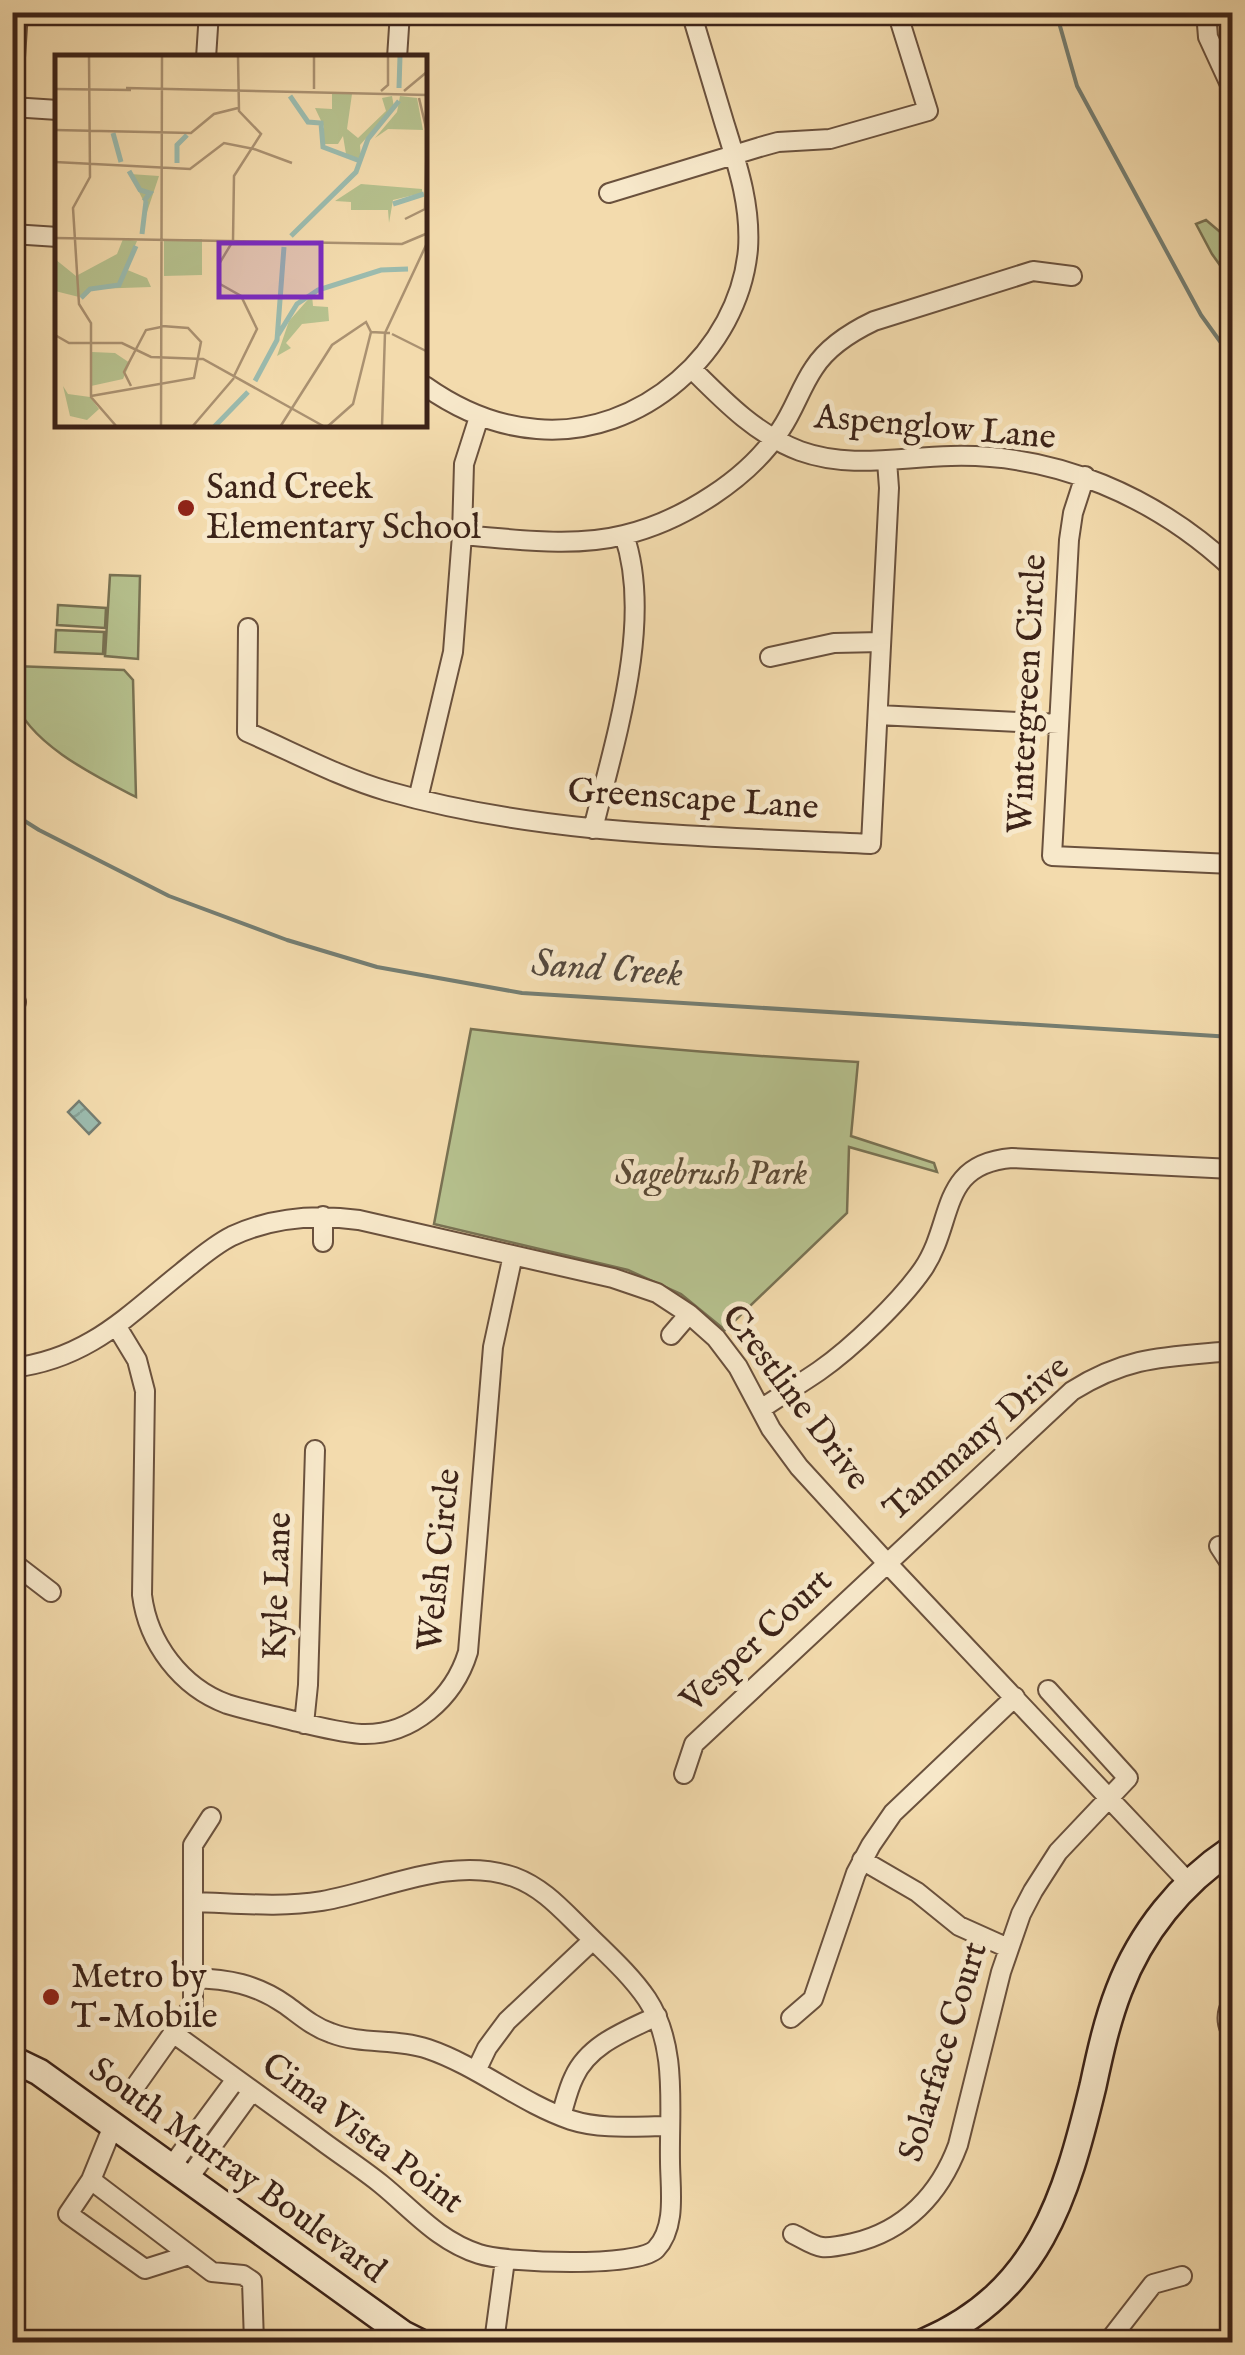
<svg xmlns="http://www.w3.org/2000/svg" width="1245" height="2355" viewBox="0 0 1245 2355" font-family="'IM FELL English',serif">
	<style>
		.green { fill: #b6c18e; stroke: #797253; stroke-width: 2.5 }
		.water { fill: url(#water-waves); stroke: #757e72; stroke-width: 2.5 }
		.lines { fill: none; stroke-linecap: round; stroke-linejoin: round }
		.stream { stroke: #757e72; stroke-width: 4 }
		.street-casing { stroke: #6a513d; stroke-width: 22 }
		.secondary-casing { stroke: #3c2318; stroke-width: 30 }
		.street { stroke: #f7e8ca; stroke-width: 18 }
		.secondary { stroke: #f7e8ca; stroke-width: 25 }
		.poi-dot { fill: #8f2418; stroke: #f7e8ca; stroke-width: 4 }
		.labels { text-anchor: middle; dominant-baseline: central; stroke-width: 10; stroke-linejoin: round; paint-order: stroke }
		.street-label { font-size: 35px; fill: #3c2318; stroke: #f7e8ca }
		.poi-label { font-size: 35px; fill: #3c2318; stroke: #f7e8ca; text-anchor: start }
		.park-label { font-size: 35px; font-style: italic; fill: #5a4a36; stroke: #f7e8ca }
		.water-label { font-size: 38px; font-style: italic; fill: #54493e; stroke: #f7e8ca }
		.inset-river { fill: none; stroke: #9bbbae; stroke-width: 5 }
		.inset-road { fill: none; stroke: #aa9171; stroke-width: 2.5 }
		.view { fill: #7b2cbf; fill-opacity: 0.15; stroke: #7b2cbf; stroke-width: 5 }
		.inset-edge { fill: none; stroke: #3c2318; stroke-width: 5 }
	</style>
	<defs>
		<pattern id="water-waves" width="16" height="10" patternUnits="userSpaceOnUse" patternTransform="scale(2.5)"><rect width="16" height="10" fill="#9bbbae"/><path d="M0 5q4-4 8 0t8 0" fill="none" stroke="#86a095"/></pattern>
	</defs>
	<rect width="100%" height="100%" fill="#f3dbad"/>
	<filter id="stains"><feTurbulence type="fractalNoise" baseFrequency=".002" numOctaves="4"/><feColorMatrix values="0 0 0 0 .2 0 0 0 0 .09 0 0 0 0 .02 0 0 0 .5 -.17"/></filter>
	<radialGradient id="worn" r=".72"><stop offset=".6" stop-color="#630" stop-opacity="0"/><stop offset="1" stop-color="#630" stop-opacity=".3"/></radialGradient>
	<path class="green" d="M1206,220L1232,242V282L1212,254L1196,224Z
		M110,575L140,576L138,659L105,656Z
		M58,605L106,608L105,628L57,625Z
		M56,630L104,632L103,654L55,652Z
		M13,666L124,670L133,680L136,797C97,777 27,743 14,698C11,689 12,676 13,666Z
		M471,1029C600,1044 728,1055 858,1062L851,1136L934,1163L937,1172L849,1147L847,1213L725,1330L681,1294L628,1270L434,1224Z"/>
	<path class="water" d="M79,1101L100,1123L89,1134L68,1112Z"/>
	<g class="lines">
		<path class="stream" d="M1056,12L1077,86L1201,315L1232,358
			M12,813L39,830L169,896L287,940L377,967L522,993L1232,1037"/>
		<g class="street-casing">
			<path id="street" d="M1206,12L1208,37L1232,89
				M206,58L209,12
				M397,58L400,12
				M12,103L18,12
				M12,107L58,110
				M609,193L760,147L778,142L830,139L928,111L897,12
				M12,234L58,237
				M692,369C724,401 757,435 800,451C850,469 899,457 951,456C1056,453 1156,497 1232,568
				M425,386C459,410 496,426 537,429C641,438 739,351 748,249C751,204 737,164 724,122C713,86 702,49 691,12
				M1085,476L1073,513L1069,540L1052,856L1232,864
				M462,535C515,539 572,548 624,535C682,521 749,479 781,429C794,410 801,387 814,368C828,346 851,332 874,321L1033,271L1072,276
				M248,628L247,732C293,752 339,777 387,791C544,836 709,836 871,844L889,488L887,461
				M770,657L834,643L881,642
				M878,715L1059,724
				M418,799L453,652L462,535L464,464L479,417
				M593,829C614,743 654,621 624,535
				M12,993L16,1002L12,1016
				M323,1216V1242
				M117,1327L137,1360L145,1391L142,1595C148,1643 181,1687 227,1704C246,1710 267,1714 286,1719C311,1725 336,1732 361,1734C412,1736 454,1698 468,1652L493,1347L513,1255
				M671,1335L689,1314
				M12,1368C88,1359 127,1316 182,1272C198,1259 214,1245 232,1236C273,1217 316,1214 359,1220L613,1278L657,1293L689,1314L716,1338L738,1367L771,1429L799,1467L887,1563L1189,1883
				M761,1409C780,1396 800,1384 819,1371C852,1348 901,1301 923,1269C955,1222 938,1164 1012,1158L1232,1169
				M1219,1546L1232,1566
				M12,1562L51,1592
				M304,1724L308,1685L315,1450
				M684,1774L694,1744L1072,1391C1129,1355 1168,1357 1232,1351
				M862,1860L917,1892L959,1926L1008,1948
				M193,1978C228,1979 256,1984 286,2005C300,2015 313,2027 331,2033C362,2045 396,2038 428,2049C478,2066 521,2103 571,2120C602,2130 638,2126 669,2126
				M1232,2003C1226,2012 1226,2024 1232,2033
				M791,2018L813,1999L856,1873L871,1845L893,1813L1015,1697
				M173,2033C220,2067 267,2101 314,2135C336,2152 360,2167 381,2184C413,2210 438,2241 479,2254C506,2263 638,2268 656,2249C677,2227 670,2188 670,2161C669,2107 678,2046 647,1999C630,1974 606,1953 585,1932C563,1911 544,1888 514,1877C451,1855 384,1890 322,1901C280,1908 235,1903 193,1902
				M476,2071L487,2048L507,2021L593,1940
				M137,2084L193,2005V1845L211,1817
				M561,2116C565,2103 568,2089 574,2077C589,2044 626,2031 657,2016
				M113,2126L91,2180L212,2272L243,2275L252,2281L254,2342
				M171,2167L236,2079
				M188,2179L252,2091
				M91,2180L68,2214L145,2269L189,2255
				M793,2234C802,2238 813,2246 822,2247C831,2248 844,2245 853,2243C905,2231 940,2194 958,2145L1001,1972L1021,1914L1033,1891L1058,1852L1128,1778L1048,1690
				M494,2342L505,2260
				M1108,2342L1153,2284L1182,2276"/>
		</g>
		<g class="secondary-casing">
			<path id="secondary" d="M12,2059L39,2072L403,2334L419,2342
				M924,2342C1039,2293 1066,2197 1093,2086C1100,2053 1107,2021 1119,1990C1141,1932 1181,1883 1232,1849"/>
		</g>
		<use href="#street" class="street"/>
		<use href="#secondary" class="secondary"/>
	</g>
	<g class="poi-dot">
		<circle cx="186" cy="508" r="10"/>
		<circle cx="51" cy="1997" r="10"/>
	</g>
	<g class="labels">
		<g class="street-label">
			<text transform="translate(935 428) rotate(5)">Aspenglow Lane</text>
			<text transform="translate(1028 694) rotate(-87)">Wintergreen Circle</text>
			<text transform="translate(693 800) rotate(4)">Greenscape Lane</text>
			<text transform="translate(795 1398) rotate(53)">Crestline Drive</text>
			<text transform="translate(977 1439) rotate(-41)">Tammany Drive</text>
			<text transform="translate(440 1560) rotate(-84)">Welsh Circle</text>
			<text transform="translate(278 1586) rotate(-88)">Kyle Lane</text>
			<text transform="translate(757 1641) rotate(-43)">Vesper Court</text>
			<text transform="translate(944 2052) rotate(-73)">Solarface Court</text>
			<text transform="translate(362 2134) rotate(37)">Cima Vista Point</text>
			<text transform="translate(237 2171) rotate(36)">South Murray Boulevard</text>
		</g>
		<g class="poi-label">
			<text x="206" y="488">Sand Creek<tspan x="206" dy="40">Elementary School</tspan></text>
			<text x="71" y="1977">Metro by<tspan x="71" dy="40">T-Mobile</tspan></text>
		</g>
		<g class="park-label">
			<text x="711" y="1174">Sagebrush Park</text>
		</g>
		<g class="water-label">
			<text transform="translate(607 970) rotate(4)">Sand Creek</text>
		</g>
	</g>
	<g transform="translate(55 55)">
		<rect width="372" height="372" fill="#f3dbad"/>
		<path d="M277,37L297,39L292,74L303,83L331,56L327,43L337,41L339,52L305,90L306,105L291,99L288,81L283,89H268L269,72L260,53L277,54ZM345,41L362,43L368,75L333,74L320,83L342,57ZM306,129L367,134V138L338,145L334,168L333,155H296V147L280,146ZM68,184L82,186L70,214L92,223L96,232L38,234L24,242L0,236V204L21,221L62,199ZM257,240L258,251L273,252L274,266L247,269L231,288L236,293L222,301L234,266ZM37,297L60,298L75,308L68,324L36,331ZM8,331L13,339L35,342L44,354L32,365L15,361Z" fill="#b6c18e"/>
		<path d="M75,119L104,121L89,166V147Z" fill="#b6c18e"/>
		<path d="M109,184H147V220L109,221Z" fill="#b6c18e"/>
		<path class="inset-river" d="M344,33L345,1M235,41L253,67L266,68L268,92L305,106M58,78L66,107M122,108V90L132,80M74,116L85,135L95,138L89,146M338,149L369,139M87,179L91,146M236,181L301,117L313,84L344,46M26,243L35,234L64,230L81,191M223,280L242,249L263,235L326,215L353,214M200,326L222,285L229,192M159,372L193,337"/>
		<path class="inset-road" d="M34,1L35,122L18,153L24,249L36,268V342L62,372M71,33L373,40M0,34L76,35M259,34V1M326,36L333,30V1M349,36L373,16M0,75L136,78L159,59L183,53M199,94L237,108M0,107L135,114L169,88L199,94M350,164L370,154L372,77L364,43M0,183L347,189L373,178M337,279L373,297M0,280L14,288H67L96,302L148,304L270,372M179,321L202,274L186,241L165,229L164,209L178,186L179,121L206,79L184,56L183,1M76,331L69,317L91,275L106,272M36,341L139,323L146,287L133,273L107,271M106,372L107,1M137,372L179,323M225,372L277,290L311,267L316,277L335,278M272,372L298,349L316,277M327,372L330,278L373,186"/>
		<path class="view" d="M164,188H266V242H164Z"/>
		<rect width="372" height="372" class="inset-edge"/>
	</g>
	<rect width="1245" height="2355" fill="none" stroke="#f3dbad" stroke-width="50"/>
	<rect x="15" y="15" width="1215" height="2325" fill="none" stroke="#3c2318" stroke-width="5"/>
	<rect x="25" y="25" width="1195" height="2305" fill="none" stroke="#3c2318" stroke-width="2.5"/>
	<rect width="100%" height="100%" filter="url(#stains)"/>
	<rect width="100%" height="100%" fill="url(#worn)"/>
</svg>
